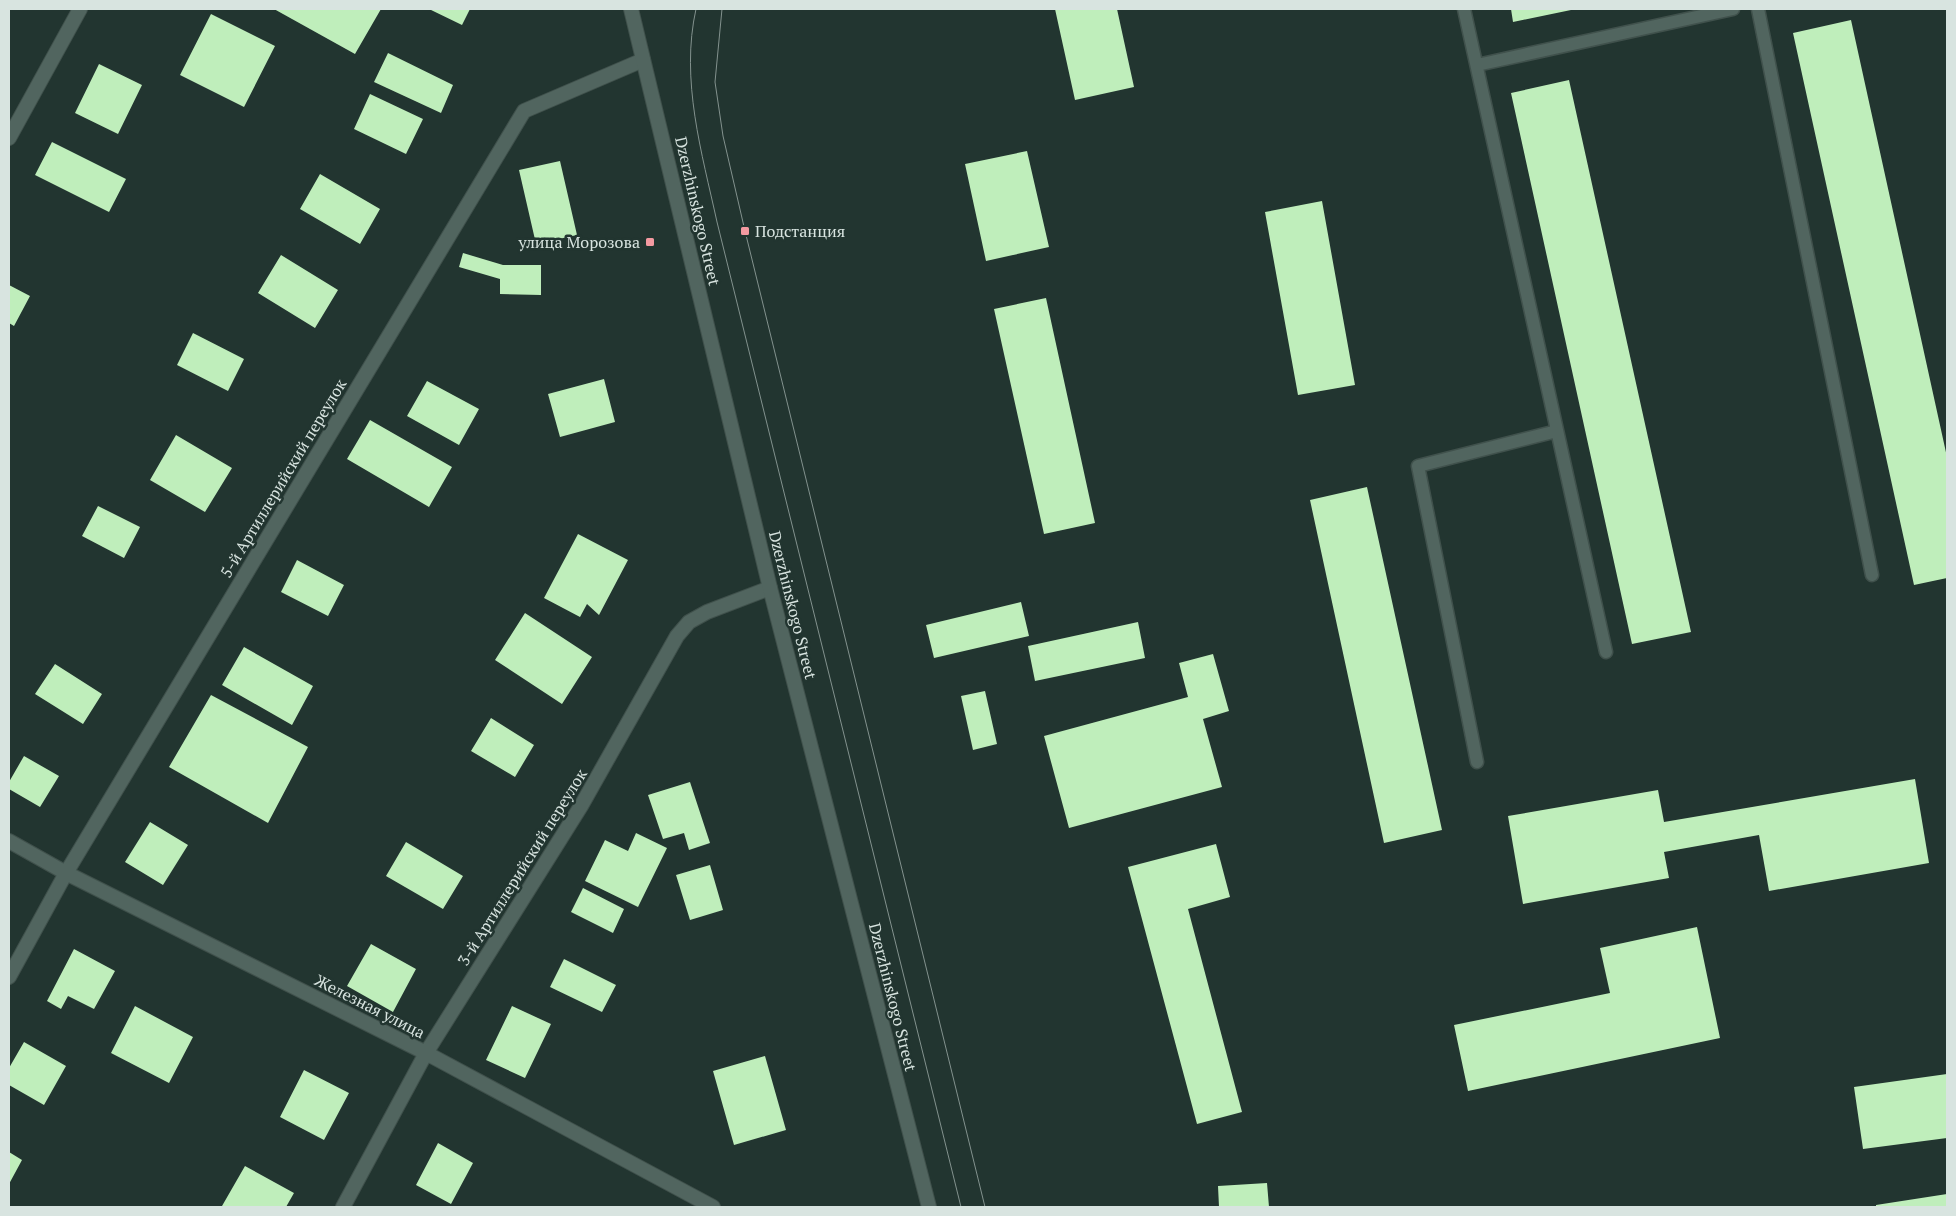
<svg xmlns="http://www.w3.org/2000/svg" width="1956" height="1216" viewBox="0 0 1956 1216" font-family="'PT Serif',serif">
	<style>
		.building { fill: #bfeebb }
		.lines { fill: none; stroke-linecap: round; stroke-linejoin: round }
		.service-casing { stroke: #40514c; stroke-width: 15 }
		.minor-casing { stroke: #40514c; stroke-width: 16 }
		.secondary-casing { stroke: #40514c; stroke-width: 16 }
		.service { stroke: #51655f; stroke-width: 12 }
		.minor { stroke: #51655f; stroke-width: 14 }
		.secondary { stroke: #51655f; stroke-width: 14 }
		.tram { stroke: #83928e; stroke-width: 1 }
		.poi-dot { fill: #f49aa1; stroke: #223530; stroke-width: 2 }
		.labels { text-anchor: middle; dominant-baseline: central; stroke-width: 5; stroke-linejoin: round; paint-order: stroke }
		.street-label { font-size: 16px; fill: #d8e4e0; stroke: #223530 }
		.poi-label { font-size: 16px; fill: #d8e4e0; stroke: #223530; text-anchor: start }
	</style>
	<rect width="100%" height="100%" fill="#223530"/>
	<path class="building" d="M274,9H381L355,54Z
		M429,9H470L462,25Z
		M1055,9H1117L1134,87L1075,100Z
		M1511,9H1571V10L1513,22Z
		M211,14L275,46L244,107L180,75Z
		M1851,20L1947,457V578L1914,585L1793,33Z
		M388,53L453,85L441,113L374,82Z
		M99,64L142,85L118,134L75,113Z
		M1569,80L1691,632L1632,644L1511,93Z
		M370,94L423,119L406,154L354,129Z
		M52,142L126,179L109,212L35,175Z
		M1027,151L1049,247L986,261L965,164Z
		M560,161L577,235L536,244L519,170Z
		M320,174L380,209L360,244L300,209Z
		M1322,201L1355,385L1298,395L1265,212Z
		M463,253L503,265H541V295L500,294V279L459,267Z
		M281,255L338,290L315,328L258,293Z
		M9,285L30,296L14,326L9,323Z
		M1046,298L1095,523L1044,534L994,309Z
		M193,333L244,359L228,391L177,365Z
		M604,379L615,422L560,437L548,394Z
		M427,381L479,409L459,445L407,416Z
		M370,420L452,467L429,507L347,459Z
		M176,435L232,468L205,512L150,480Z
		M1367,487L1442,830L1384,843L1310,500Z
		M98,506L140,527L124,558L82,536Z
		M578,534L628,560L599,615L587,604L580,617L544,598Z
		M297,560L344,585L328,616L281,592Z
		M1021,602L1029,636L934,658L926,625Z
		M525,613L592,657L562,704L495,660Z
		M1138,622L1145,658L1035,681L1028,646Z
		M244,647L313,686L292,725L222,685Z
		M1213,654L1229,711L1203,719L1222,787L1069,828L1044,736L1188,697L1179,663Z
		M55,664L102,694L83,724L35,694Z
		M985,691L997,744L973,750L961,696Z
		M211,695L308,747L268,823L169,767Z
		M491,718L534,745L515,777L471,751Z
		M24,756L59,776L40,807L9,789V782Z
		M1915,779L1929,863L1769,891L1759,835L1664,852L1669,878L1523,904L1508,816L1658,790L1664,822Z
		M690,782L710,843L689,850L684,833L663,839L648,795Z
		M150,822L188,845L163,885L125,862Z
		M636,833L667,848L638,907L585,881L605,840L628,851Z
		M406,842L463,876L443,909L386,876Z
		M1216,844L1230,897L1188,909L1242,1112L1197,1124L1128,867Z
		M710,865L723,910L690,920L676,875Z
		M583,888L624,909L613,933L571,912Z
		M1697,927L1720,1038L1468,1091L1454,1025L1610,993L1600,948Z
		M371,944L416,969L393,1012L347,986Z
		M74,949L115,971L94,1009L68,996L61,1009L47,1001Z
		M564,959L616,985L602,1012L550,987Z
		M135,1006L193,1037L169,1083L111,1053Z
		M512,1006L551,1024L525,1078L486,1060Z
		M24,1042L66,1066L44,1105L9,1085V1068Z
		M765,1056L786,1130L734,1145L713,1071Z
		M304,1070L349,1093L324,1140L280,1117Z
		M1947,1074V1138L1863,1149L1854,1087Z
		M438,1143L473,1163L451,1204L416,1185Z
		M9,1152L22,1160L9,1184Z
		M245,1166L294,1193L286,1207L222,1206Z
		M1267,1183L1269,1207H1219L1218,1186Z
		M1947,1194V1207H1876V1205Z"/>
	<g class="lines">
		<g class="service-casing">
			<path id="service" d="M1464,9L1606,652
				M1758,9L1872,575
				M1477,65L1733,9
				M1477,762L1418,466L1557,431"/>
		</g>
		<g class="minor-casing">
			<path id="minor" d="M9,138L80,9
				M9,841L66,873L426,1053L713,1207
				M9,977L66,873L524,111L643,60
				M343,1207L426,1053L581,806L677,636L689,622L707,612L770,588"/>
		</g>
		<g class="secondary-casing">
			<path id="secondary" d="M631,9L770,588L929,1207"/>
		</g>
		<use href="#service" class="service"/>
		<use href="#minor" class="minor"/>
		<use href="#secondary" class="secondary"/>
		<path class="tram" d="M696,9C680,80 702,153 717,222L961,1207
			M722,9L715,82L723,136L745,231L985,1207"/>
	</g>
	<g class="poi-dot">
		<rect x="740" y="226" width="10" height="10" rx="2.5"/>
		<rect x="645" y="237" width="10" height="10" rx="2.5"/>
	</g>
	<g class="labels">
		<g class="street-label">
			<text transform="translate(698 211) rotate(77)">Dzerzhinskogo Street</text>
			<text transform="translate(283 478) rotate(-59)">5-й Артиллерийский переулок</text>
			<text transform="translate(793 605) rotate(76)">Dzerzhinskogo Street</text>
			<text transform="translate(522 867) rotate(-58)">3-й Артиллерийский переулок</text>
			<text transform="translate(893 997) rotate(76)">Dzerzhinskogo Street</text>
			<text transform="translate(370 1006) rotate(27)">Железная улица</text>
		</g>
		<g class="poi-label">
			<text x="755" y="231">Подстанция</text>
			<text x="640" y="242" text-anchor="end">улица Морозова</text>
		</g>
	</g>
	<rect width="1956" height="1216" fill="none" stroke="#d8e4e0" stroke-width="20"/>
</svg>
